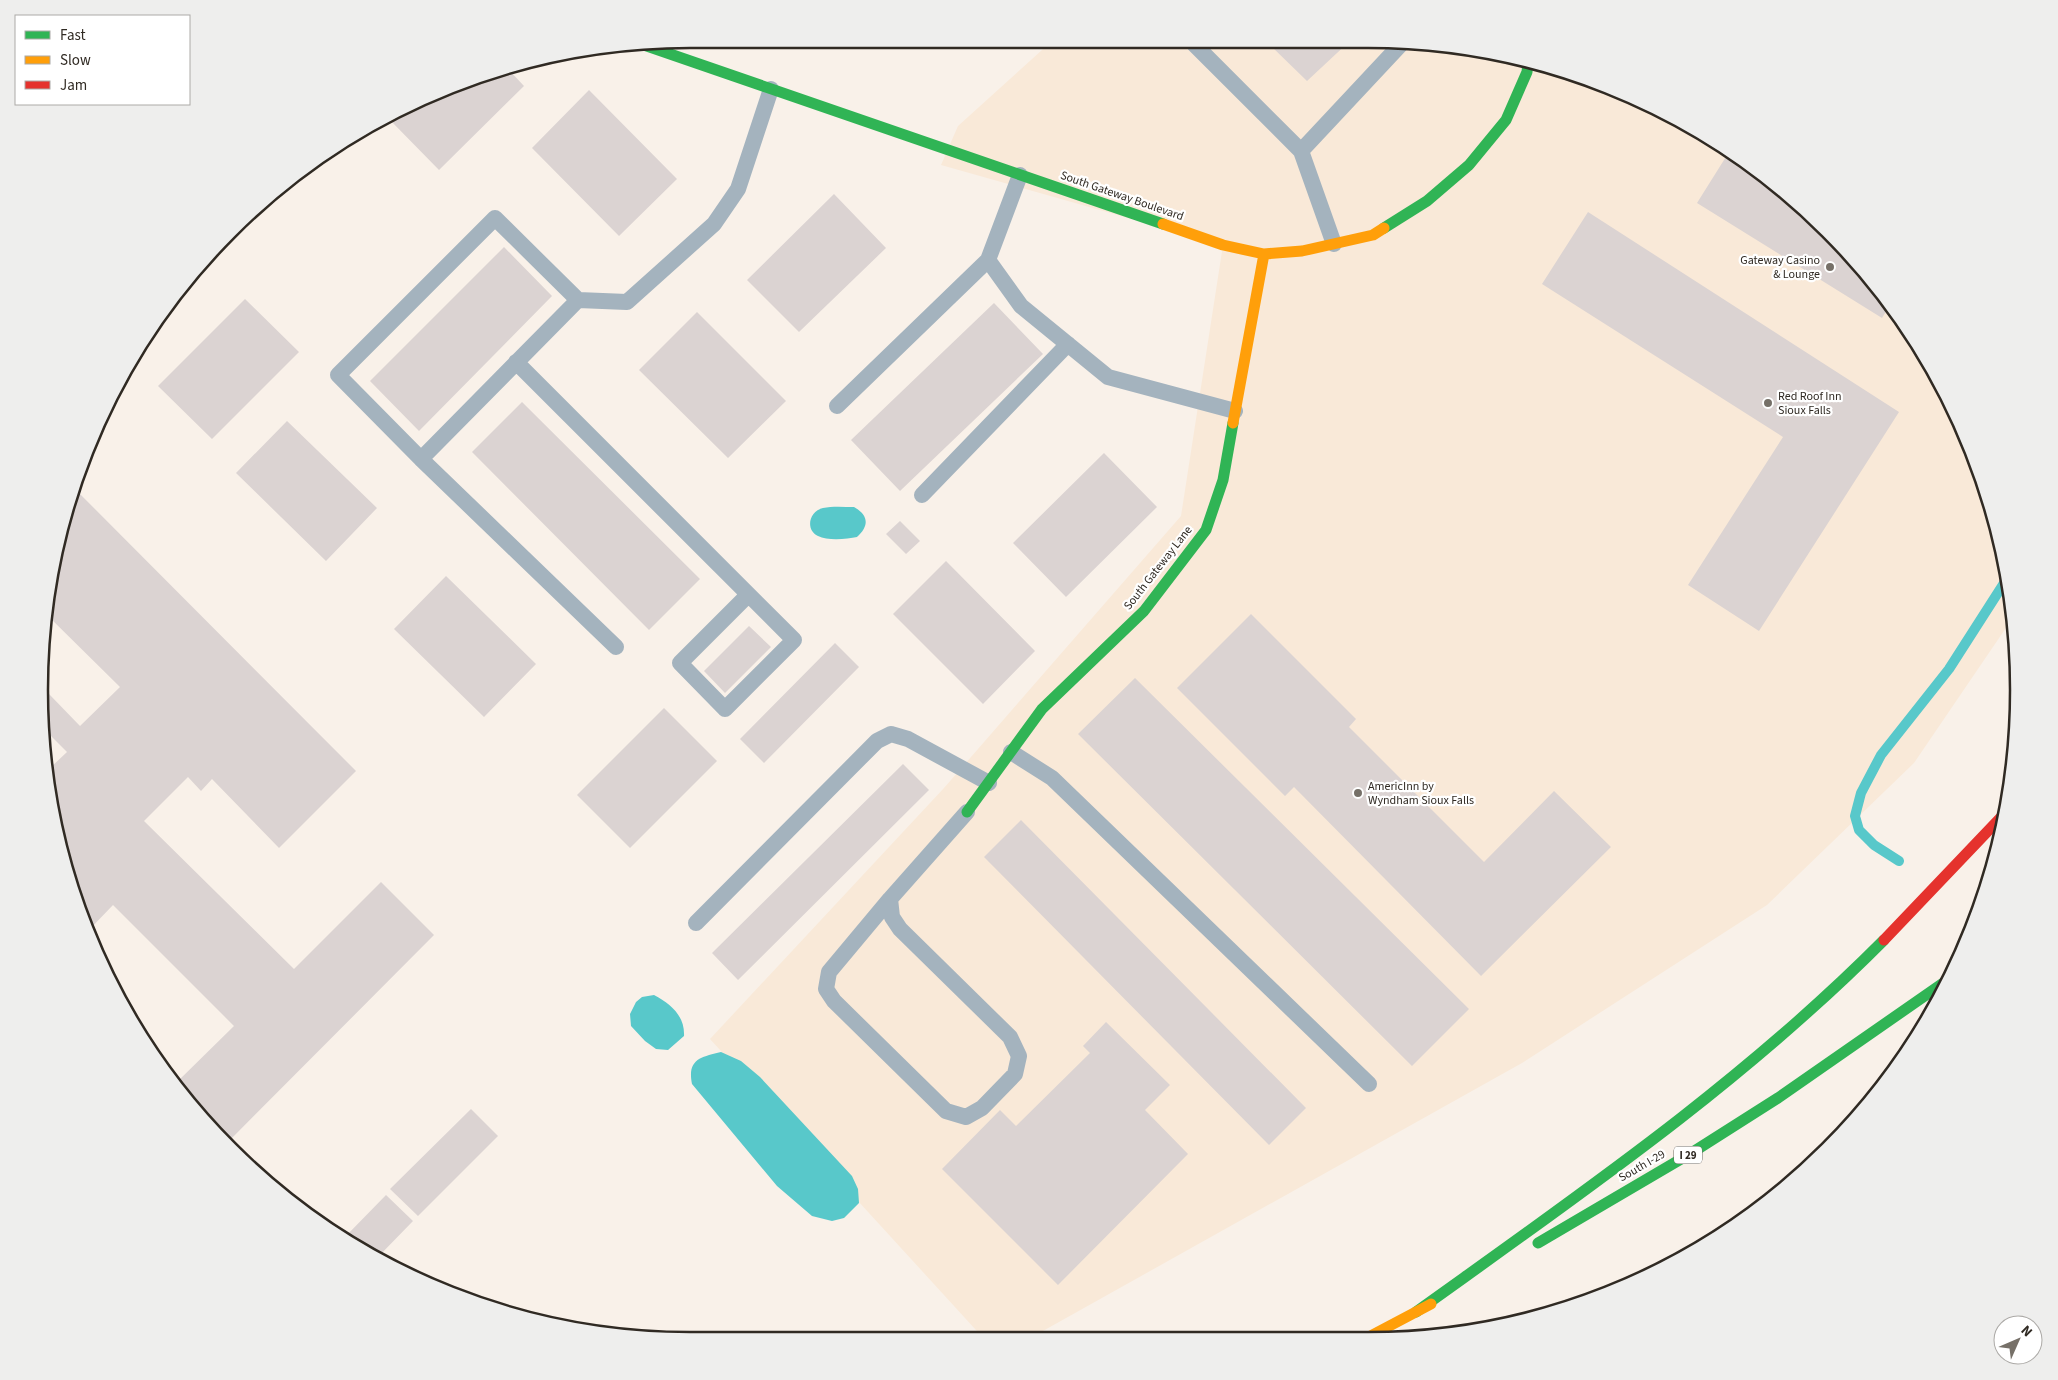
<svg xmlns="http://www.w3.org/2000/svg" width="2058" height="1380" viewBox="0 0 2058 1380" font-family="'Source Sans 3',sans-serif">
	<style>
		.built { fill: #f9e9d8 }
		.water { fill: #58c8ca }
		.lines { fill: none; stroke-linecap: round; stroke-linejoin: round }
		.stream { stroke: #58c8ca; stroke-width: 10 }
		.building { fill: #dbd3d2 }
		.lane { stroke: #a4b3be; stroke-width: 16 }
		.fast { stroke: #30b455; stroke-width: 11 }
		.slow { stroke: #ff9f0a; stroke-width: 11 }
		.jam { stroke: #e5322d; stroke-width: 11 }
		.poi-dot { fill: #767068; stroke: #fff; stroke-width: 2 }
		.labels { text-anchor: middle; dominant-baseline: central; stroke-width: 4.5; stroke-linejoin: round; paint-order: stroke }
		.shield { fill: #fff; stroke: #6e6a65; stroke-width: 1 }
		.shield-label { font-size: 11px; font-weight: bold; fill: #302a23 }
		.street-label { font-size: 12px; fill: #302a23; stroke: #fff }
		.poi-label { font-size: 12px; fill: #302a23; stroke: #fff; text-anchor: start }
		.rim { fill: none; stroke: #302a23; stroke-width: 2.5 }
	</style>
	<rect width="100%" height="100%" fill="#f9f1e9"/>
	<path class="built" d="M1368,39L1495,51L1656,106L1764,173L1828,229L1909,328L1970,441L2007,563L2012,619L1914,763L1767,905L1522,1063L1025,1341H986L710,1039L944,788L1181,516L1223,245L941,165L958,126L1052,41Z"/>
	<path class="water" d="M854,507C868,515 870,525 857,537C847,539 828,541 818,536C805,530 809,511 823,508C832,506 844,507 854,507Z
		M654,995C671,1004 685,1016 684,1036L668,1050L656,1049L645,1041L631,1026L630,1014L636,1002L642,997Z
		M721,1052L741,1061L760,1077L852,1176L858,1189L859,1203L844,1218L832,1221L812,1216L777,1186L692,1084C687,1059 701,1057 721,1052Z"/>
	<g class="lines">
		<path class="stream" d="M1899,861L1874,845L1859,830L1855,816L1861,793L1881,755L1949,669L2008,577"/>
	</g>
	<path class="building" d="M1352,39L1307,81L1265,40Z
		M506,67L524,86L439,170L389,119L481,73Z
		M589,90L677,179L619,236L532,148Z
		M1729,152L1764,173L1828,229L1890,305L1882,318L1697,203Z
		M834,194L886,248L799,332L747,280Z
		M1588,212L1899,412L1759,631L1688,585L1783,437L1542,284Z
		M504,247L552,296L419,431L370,381Z
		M245,299L299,352L212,439L158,386Z
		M994,303L1043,354L900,491L851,440Z
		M697,312L786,401L728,458L639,370Z
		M522,402L700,579L649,630L472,452Z
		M287,421L377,508L326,561L236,473Z
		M1104,453L1157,507L1066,597L1013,543Z
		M74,488L356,771L279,848L212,779L201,791L188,777L144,821L294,969L381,882L434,935L225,1145L177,1082L234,1026L113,905L88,931L73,900L51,817L48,768L49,769L67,752L46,731L44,699L49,694L80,726L120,687L45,613L51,563Z
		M900,521L920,541L906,554L886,534Z
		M946,561L1035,651L983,704L893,614Z
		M446,576L536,664L484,717L394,629Z
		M1251,614L1356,719L1349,727L1484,862L1554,791L1611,847L1481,976L1294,787L1285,796L1177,688Z
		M749,626L771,647L725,693L704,671Z
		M835,643L859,667L764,763L740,739Z
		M1135,678L1469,1009L1412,1066L1078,734Z
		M664,708L717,761L630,848L577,795Z
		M903,764L929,790L738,980L712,953Z
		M1021,820L1306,1108L1269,1145L984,857Z
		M1106,1022L1170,1085L1145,1110L1188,1154L1058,1285L942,1169L1000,1110L1016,1126L1090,1053L1083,1046Z
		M471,1109L498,1136L418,1216L390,1189Z
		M386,1195L413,1221L377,1258L344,1238Z"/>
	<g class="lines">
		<path class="lane" d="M1194,44L1301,151
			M1020,175L988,260L1021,306L1108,377L1235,411
			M1334,244L1301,151L1403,42
			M578,300L495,218L338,375L421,459L616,647
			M516,362L794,640L725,709L680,663L748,595
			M837,406L988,260
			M421,459L578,300L627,302L714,224L738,189L771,89
			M922,495L1068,344
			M1011,752L1052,778L1369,1084
			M890,899L892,917L900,929L1010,1037L1019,1056L1015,1074L982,1108L966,1117L946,1111L834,1001L826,989L829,972L890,899L967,812
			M696,923L877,741L891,734L908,739L989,783"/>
		<path class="fast" d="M641,44L1163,224
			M1384,228L1427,201L1469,165L1506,120L1527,72L1528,62
			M967,812L1042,709L1144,611L1206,530L1223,480L1233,423
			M1538,1243L1693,1152L1778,1098L1949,979
			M1416,1312C1579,1195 1742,1083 1884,940"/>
		<path class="slow" d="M1163,224L1223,245L1264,254L1302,251L1373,235L1384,228
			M1233,423L1264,254
			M1361,1341L1431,1304"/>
		<path class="jam" d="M1884,940L2007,811"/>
	</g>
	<g class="poi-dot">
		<circle cx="1830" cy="267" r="5"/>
		<circle cx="1768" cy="403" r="5"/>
		<circle cx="1358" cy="793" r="5"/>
	</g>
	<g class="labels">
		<rect class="shield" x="1674" y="1146.5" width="28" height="17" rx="4"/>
		<g class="shield-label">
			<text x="1688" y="1155">I 29</text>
		</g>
		<g class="street-label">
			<text transform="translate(1122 196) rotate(19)">South Gateway Boulevard</text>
			<text transform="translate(1158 568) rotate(-52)">South Gateway Lane</text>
			<text transform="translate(1642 1166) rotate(-30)">South I-29</text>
		</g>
		<g class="poi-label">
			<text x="1820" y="260" text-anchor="end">Gateway Casino<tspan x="1820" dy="14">&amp; Lounge</tspan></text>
			<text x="1778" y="396">Red Roof Inn<tspan x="1778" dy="14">Sioux Falls</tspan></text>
			<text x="1368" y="786">AmericInn by<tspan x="1368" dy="14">Wyndham Sioux Falls</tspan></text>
		</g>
	</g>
	<path d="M0 0H2058V1380H0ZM690 48H1368A642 642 0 0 1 2010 690V690A642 642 0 0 1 1368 1332H690A642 642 0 0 1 48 690V690A642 642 0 0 1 690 48Z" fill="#eeeeed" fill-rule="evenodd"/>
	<path class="rim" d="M690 48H1368A642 642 0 0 1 2010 690V690A642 642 0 0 1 1368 1332H690A642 642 0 0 1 48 690V690A642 642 0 0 1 690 48Z"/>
	<rect x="15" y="15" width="175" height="90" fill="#ffffff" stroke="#acaaa7"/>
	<rect x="25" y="31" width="25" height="8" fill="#30b455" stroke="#acaaa7"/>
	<text x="60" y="40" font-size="15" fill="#302a23">Fast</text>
	<rect x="25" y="56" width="25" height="8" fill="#ff9f0a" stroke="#acaaa7"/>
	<text x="60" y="65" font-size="15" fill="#302a23">Slow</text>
	<rect x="25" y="81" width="25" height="8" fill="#e5322d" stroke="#acaaa7"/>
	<text x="60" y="90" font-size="15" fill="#302a23">Jam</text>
	<g transform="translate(2018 1340) rotate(45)"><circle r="24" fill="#ffffff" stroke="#acaaa7"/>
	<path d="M0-4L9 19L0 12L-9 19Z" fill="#767068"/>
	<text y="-8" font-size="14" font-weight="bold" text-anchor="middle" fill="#302a23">N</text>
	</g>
</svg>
